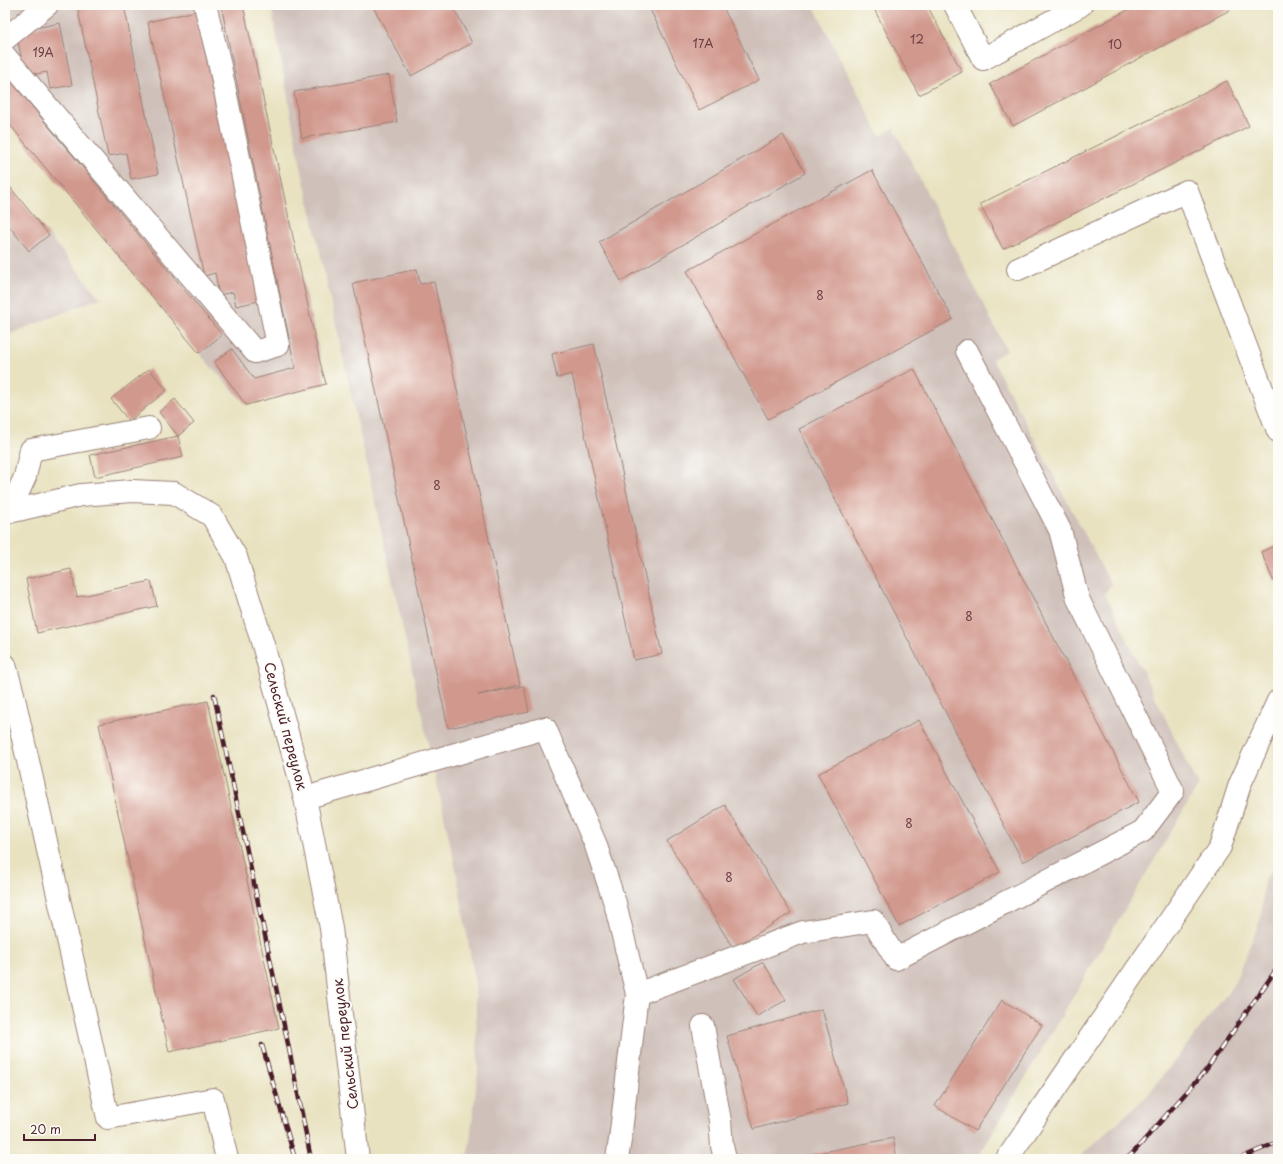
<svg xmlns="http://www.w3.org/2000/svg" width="1283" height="1164" viewBox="0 0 1283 1164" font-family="'Playpen Sans',sans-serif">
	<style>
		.industrial { fill: #cfc0ba }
		.building { fill: #d1988d }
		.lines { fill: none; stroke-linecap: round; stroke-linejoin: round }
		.minor-casing { stroke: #998076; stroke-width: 24 }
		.minor { stroke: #fff; stroke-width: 22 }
		.rail-casing { stroke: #4a1f2b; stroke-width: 4.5 }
		.rail { stroke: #fdfcf7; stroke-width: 3; stroke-dasharray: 9; stroke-linecap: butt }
		.labels { text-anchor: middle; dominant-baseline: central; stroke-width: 4; stroke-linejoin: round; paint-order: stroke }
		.number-label { font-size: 12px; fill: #6c3d44 }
		.street-label { font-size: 14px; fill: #4a1f2b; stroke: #fdfcf7 }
	</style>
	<rect width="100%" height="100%" fill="#fdfcf7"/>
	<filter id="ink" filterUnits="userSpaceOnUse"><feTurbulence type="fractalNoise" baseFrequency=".025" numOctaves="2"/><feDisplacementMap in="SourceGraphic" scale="8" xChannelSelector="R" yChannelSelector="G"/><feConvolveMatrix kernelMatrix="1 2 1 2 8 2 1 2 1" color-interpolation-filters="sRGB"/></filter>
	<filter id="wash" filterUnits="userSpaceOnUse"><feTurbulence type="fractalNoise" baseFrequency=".012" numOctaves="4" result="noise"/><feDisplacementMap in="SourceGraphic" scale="16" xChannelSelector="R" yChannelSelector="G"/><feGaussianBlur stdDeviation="0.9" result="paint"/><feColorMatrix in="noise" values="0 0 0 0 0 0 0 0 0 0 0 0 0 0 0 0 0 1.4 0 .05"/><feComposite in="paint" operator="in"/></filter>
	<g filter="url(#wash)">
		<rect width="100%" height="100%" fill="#e8e2c0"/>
		<path class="industrial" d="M5,5H244L326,384L246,405L199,353L5,119Z
			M271,5H813L880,136L894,128L1007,351L992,359L1111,584L1105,593L1198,786L977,1159H473L468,1158L478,1070L475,982L456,870L298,153Z
			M5,181L100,298L5,336Z
			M1278,859V1159H1077L1147,1096L1233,986L1261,918L1264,882Z"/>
		<g id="blocks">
			<path class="building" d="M77,5H124L158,174L131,179L126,153L108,156Z
				M221,5H243L320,362L326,384L246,405L214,362L232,349L254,379L295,368Z
				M372,5H452L472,43L411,76Z
				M648,5H722L759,80L699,110Z
				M872,5H927L962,72L919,95Z
				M1137,5H1239L1013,126L990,84Z
				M196,11L259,301L236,306L233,292L219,295L215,273L204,276L148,22Z
				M60,23L72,85L50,89L47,72L25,76L16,32Z
				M5,74L222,335L199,353L5,119Z
				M389,75L397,122L302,138L294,92Z
				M1227,81L1249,126L1003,249L980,204Z
				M783,135L805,173L621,281L599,242Z
				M872,170L953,319L768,419L687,271Z
				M5,181L49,235L29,251L5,221Z
				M417,269L420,284L434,282L520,685L478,695L524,686L529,712L448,728L353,283Z
				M594,344L662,654L634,660L572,374L557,378L552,354Z
				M149,369L167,390L129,421L111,399Z
				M914,369L1139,802L1023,862L799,429Z
				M175,399L194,423L178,436L159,412Z
				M178,436L183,457L95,477L90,455Z
				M1278,544V581L1274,582L1261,552Z
				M71,569L77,597L151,581L157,606L37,633L26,579Z
				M208,701L279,1028L169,1052L99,724Z
				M919,720L1000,872L899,926L818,774Z
				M725,805L791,913L733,948L667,841Z
				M763,962L786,1000L757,1016L734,979Z
				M1002,1000L1042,1025L975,1131L935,1106Z
				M822,1009L848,1103L754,1129L727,1036Z
				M893,1138L897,1159H793V1158Z"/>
		</g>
	</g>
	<g filter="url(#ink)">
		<use href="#blocks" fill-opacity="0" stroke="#998076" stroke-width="1"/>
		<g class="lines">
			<g class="minor-casing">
				<path id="minor" d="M955,5L983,59L1081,5
					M5,39L47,5
					M5,56L255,352L278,345L218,57L205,5
					M1018,269L1187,191L1278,431
					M5,506L9,512L25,477L31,450L149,428
					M5,513L81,495L132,491L174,493L212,516L236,557L264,648L305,798L331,928L358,1159
					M5,665L13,694L108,1118L213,1099L227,1159
					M305,798L545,728L595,843L615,903L637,994L620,1140L617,1159
					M637,994L803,932L873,921L896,959L1143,831L1173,791L1078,599L1060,530L967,351
					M703,1026L720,1121L722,1146L725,1159
					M1007,1159L1220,847L1240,784L1278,701"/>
			</g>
			<use href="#minor" class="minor"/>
			<g class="rail-casing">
				<path id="rail" d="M214,695L288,1044L311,1159
					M262,1045L295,1159
					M1126,1159L1132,1154L1206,1070L1278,967
					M1238,1159L1278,1142"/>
			</g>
			<use href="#rail" class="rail"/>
		</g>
	</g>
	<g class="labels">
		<g class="number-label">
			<text x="917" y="39">12</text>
			<text x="703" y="43">17А</text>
			<text x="1115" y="44">10</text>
			<text x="43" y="52">19А</text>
			<text x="820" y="295">8</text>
			<text x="437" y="485">8</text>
			<text x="969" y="616">8</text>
			<text x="909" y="823">8</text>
			<text x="729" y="877">8</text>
		</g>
		<g class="street-label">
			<text transform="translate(286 726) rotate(75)">Сельский переулок</text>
			<text transform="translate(345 1044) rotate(-97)">Сельский переулок</text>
		</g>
	</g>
	<rect width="1283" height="1164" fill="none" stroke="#fdfcf7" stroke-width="20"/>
	<path d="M24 1134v6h71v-6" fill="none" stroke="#4a1f2b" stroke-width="2"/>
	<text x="30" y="1134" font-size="12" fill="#4a1f2b" stroke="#fdfcf7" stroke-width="3" paint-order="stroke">20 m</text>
</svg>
